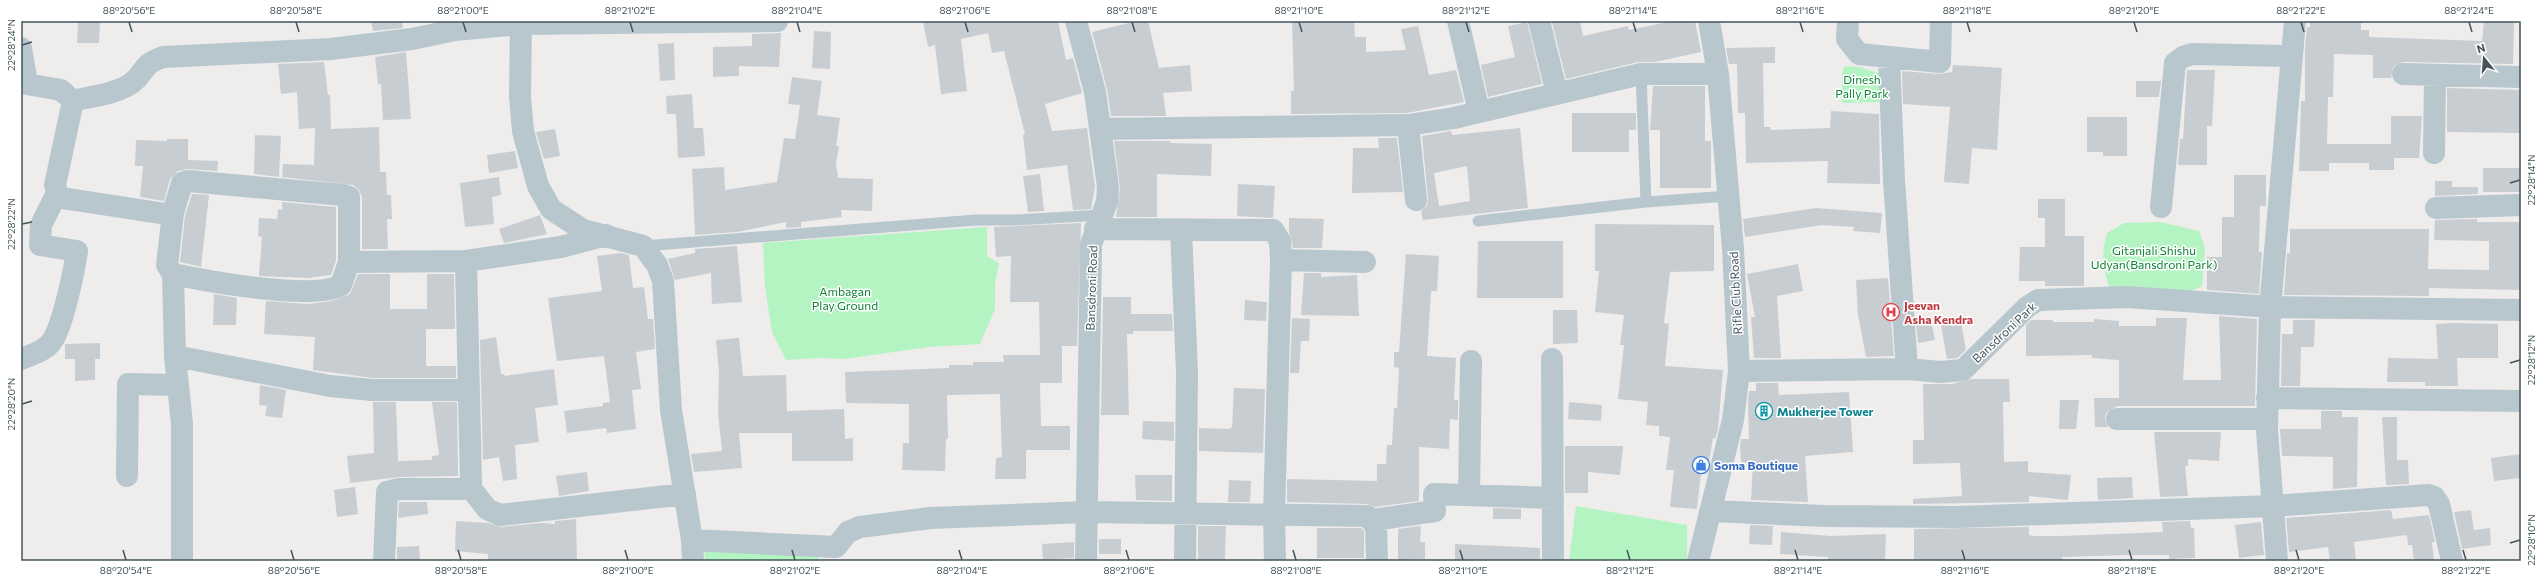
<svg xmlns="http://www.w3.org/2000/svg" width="2542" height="582" viewBox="0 0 2542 582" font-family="Commissioner,sans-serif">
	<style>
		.green { fill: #b4f3c2 }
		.building { fill: #c8cdd2; fill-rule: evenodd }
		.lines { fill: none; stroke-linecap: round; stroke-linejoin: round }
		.lane { stroke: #b8c7ce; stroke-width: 11 }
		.street { stroke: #b8c7ce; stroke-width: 22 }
		.ticks { fill: none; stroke: #43545b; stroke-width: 1.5 }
		.labels { text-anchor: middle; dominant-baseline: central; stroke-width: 3; stroke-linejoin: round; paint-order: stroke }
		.park-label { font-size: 12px; fill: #0d8335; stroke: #fff }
		.street-label { font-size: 12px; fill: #43545b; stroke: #fff }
		.health-label { font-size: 12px; font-weight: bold; fill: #be3a42; stroke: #fff; text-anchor: start }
		.culture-label { font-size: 12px; font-weight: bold; fill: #0d838f; stroke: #fff; text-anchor: start }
		.shop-label { font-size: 12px; font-weight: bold; fill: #366cbe; stroke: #fff; text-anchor: start }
		.neatline { fill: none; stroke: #43545b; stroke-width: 1.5 }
		.ticks-label { font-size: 10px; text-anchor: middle; fill: #43545b }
	</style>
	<rect width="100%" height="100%" fill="#efecec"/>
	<path class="green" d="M1845,66L1860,67L1884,75V102L1842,103V73Z
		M2160,222L2199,231L2205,248L2202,286L2187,293L2111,290C2102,270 2101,254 2107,233L2124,223Z
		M987,227V256L999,263L995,285V309L980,344L929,347L844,359L819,358L786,360L772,332L765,287L763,243Z
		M1576,506L1687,525V561H1569Z
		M704,541L819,548L818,561H705Z"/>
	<path class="building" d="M78,21H100L99,43H77Z
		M371,21H402L403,28L373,31Z
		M923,21H1058L1066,60L1073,58L1082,93L1045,104L1052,131L1087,128L1095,187L1091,209L1073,210L1067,165L1027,170L1023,135L1025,134L1004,51L992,53L988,33L961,39L967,91L941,94L935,45L928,47Z
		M1137,21H1148L1159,68L1190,65L1192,91L1163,93L1166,116H1111L1107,89L1092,32Z
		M1292,21H1354L1355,37H1366V52L1406,50L1401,29L1418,26L1429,75L1456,70L1464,102L1407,113L1291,114V91H1294Z
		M1580,21L1583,36L1628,26L1629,30L1673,21H1695L1701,52L1655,62H1638L1566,79L1552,22Z
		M2310,21H2361V30H2369V37L2482,41L2484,21H2514L2513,64L2403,62L2393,67L2391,78H2373V55L2334,54L2333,97H2328L2327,144H2391V116H2422L2419,158H2394V170H2369V163H2329V171H2299L2301,101H2305V49L2307,27H2310Z
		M1527,22L1542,84L1488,97L1481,65L1515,57L1508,26Z
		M814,31L831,32L830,69L812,68Z
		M781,33L779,67L739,66V76L713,77V47L752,46V34Z
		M674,43L675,80L660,81L658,44Z
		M1775,47V63H1763L1764,127H1770L1771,130L1830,128L1831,111L1879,114L1880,184L1827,183L1828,161L1746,163L1745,113H1738L1737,64H1729L1726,48Z
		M406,52L411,119L383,120L381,84H378L375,57Z
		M324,62L328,95H330L331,129L379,127L380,172H386L387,195H391L392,219H387L388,249H362V197L359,190L353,185L282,177L283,164L314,165L315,128L299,129L297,92L281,94L278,64Z
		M1953,65L2002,68L1997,150L1972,148L1969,184L1944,182L1950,107L1903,104L1902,71L1939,74L1952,72Z
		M2187,70H2215L2212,126H2207V165H2178L2180,139H2183Z
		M792,77L822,81L817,115L840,118L836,146H839L836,163L838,178L873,179L872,211L841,210L842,217L801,222V227L786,228V222L737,232L695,235L692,169L724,167L725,190L777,182L784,138L795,139L800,105L788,104Z
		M2136,81H2161L2159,97H2136Z
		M1653,86H1705V141H1711V188H1660V130H1650Z
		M2447,88L2521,90V133L2447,132Z
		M692,94L694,128H703L705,156L678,158L676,114H667L666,96Z
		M1572,113H1636V130H1629V152H1572Z
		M2087,117H2127V156H2103V152H2087Z
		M1520,128L1528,208L1423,220L1421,211L1427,205L1428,199L1422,136L1451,131L1452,135ZM1467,166L1470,201L1439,206L1434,173Z
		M555,129L560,156L544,159L536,132Z
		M255,135L281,136L279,177L254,174Z
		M1378,138H1397L1403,192L1352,193L1353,148H1379Z
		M167,139H188V160L218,161L217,171L189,169L178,171L170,179L164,201L140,197L143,166H135L136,140L167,141Z
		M1114,141H1170V143L1212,144L1211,176L1157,174V217H1116L1120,188Z
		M515,151L518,168L489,173L487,155Z
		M2483,168H2521V192H2483Z
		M1040,174L1044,211L1028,212L1023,176Z
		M2234,175H2266V206H2260L2259,252H2262L2259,294L2207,290V257H2222V217H2234Z
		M499,177L501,195L492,197L494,224L465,227L460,183Z
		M2435,181H2452V187H2478V194L2435,196Z
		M1238,184L1275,186L1273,218L1237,216Z
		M192,194L209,195L201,267L180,262L185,216Z
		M2038,199H2065V236H2084V286H2045V281H2019L2020,247H2045V218H2038Z
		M282,202L336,207V260L331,275L308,278L259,276L262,237L258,236L259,218L277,219L278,209L282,210Z
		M1816,208L1882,213L1880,233L1853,231L1854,227L1822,225L1745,237L1743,219Z
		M540,215L547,234L504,243L499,229Z
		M1289,218L1324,219L1322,248H1293L1289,231Z
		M2477,219V222H2521V290L2429,288V296L2284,295L2287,253H2290V229H2429L2428,269L2489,270V241L2434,240L2435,220Z
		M1081,223L1077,346H1062V383H1040L1041,426H1070V450H1026V479H995L996,458L1002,457L1000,394L947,395L948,439H946L945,471L902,470L903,443H909V404L846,403L845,372L949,368V365H973V362H1004L1003,355H1040L1039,302H1010L1011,256L996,257L994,227Z
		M1595,224L1714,225V271L1670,272L1664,323L1669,324L1665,366L1723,370L1718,430L1715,439L1713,438L1707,474L1701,473L1697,509L1670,507L1674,470H1666L1670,437L1659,436V426L1646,425L1648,402L1618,399L1624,345H1620L1624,315L1595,312L1599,271H1595Z
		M1478,241H1563V298H1477Z
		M737,246L742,302L712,304L711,273L675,280L668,259L695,253V249Z
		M621,253L629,255L633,288L644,287L648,319H653L655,349L636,352L641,389L632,390L636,429L607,433L606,428L567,433L564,411L603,406V403L610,402L604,356L557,361L548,298L602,291L597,256Z
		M1406,254L1439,256L1437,291H1431L1427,356L1456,358L1454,400H1458V420L1450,419L1449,449L1419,447V501L1375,507L1367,504L1287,502V479L1377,481V464H1386L1387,445H1392L1394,408H1397L1399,368L1394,367V352H1399Z
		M1798,264L1803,291L1777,296L1781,358H1754L1751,317H1755L1747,274Z
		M1304,273H1321V277L1357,275L1359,316L1301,315Z
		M358,274H390V309H427V274H454L455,329H426V366H456V378H373L313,370L315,337L264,334L266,301L308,304L331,301L350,294Z
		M1888,278L1894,356L1866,357L1858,315L1856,280Z
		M214,294L237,298L236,325H213Z
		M1103,297H1131V314H1172L1173,331H1133V334H1127L1129,415H1101Z
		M1245,300L1267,302L1266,321L1244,320Z
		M1553,310H1577L1578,343L1553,344Z
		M2219,316L2257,319L2255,406H2117L2106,413L2105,419L2108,427H2095L2094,398H2119V360L2092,358V355L2026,356V325L2031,320H2053V322H2094V319L2119,321V326H2156V318H2187L2183,380H2221Z
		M1292,318L1310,319L1309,341H1301L1299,373H1290Z
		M1931,320L1935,340L1918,343L1916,323Z
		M2293,320H2315L2314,347H2301L2300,386H2281L2282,334H2293Z
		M1961,322L1966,350L1957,358L1947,359L1941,325Z
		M2454,323L2498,324V358H2457L2458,386H2425V382H2387L2388,358L2438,359L2436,324Z
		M496,337L501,374H504L505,376L554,369L558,405L535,408L539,442L515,445L517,479L503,481L499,457L483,460L480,340Z
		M739,338L743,376L786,375L787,411L844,409L845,439L853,438V461H792V433H739L742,468L694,472L691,454L722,451L718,414L719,371L716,340Z
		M100,343V359H95V380L75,381V359H65V344Z
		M1971,379H2009L2010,402H2003L2004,462L2028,461V472L2071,475L2068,500L2029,496V502L1913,504V499L1962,496L1960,463L1913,464V440H1924L1923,384H1952Z
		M1756,383H1778L1779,395L1849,392L1853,452L1805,456L1808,502L1751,500L1753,462L1741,463L1740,445L1741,439H1749L1748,402L1749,391H1756Z
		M260,385L286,390L282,418L265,416L267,406L259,405Z
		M1234,388L1265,389L1263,453L1199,451V428L1229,429L1232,427Z
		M2060,400H2079L2076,429H2059Z
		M373,402H396L398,461L432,460V456L439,455L432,402H457L458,476L399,477L350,483L347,456L374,453Z
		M1569,402L1602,405L1601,421L1568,419Z
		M2321,411H2342V417H2358L2357,487L2333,489V457L2282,456L2280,429H2321Z
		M2382,417H2397V460H2408L2409,484L2386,485Z
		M1143,421L1174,422V441L1142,439Z
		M2154,432H2221L2219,461L2188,459V466H2185L2188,496L2160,497Z
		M1565,446H1623L1620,475L1588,472V493H1565Z
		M2521,454V478L2494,481L2491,458Z
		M587,472L589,491L559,496L556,476Z
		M1135,475H1172V501L1136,500Z
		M2132,477L2133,498L2098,500L2097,478Z
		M1229,480L1251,481L1250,502H1228Z
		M355,487L358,514L337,517L334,490Z
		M399,502H427L428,514L398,518Z
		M1493,508L1521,509V519H1493Z
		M2391,510L2393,519L2429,515L2435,542H2432L2434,561H2414L2412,545H2408L2407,535L2354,542L2356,561H2330L2328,547L2289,552L2286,518Z
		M2471,510L2474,530L2490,528L2491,545L2462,549L2454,512Z
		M576,519L577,561H488V554L455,551L456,521L488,523L501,527L541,523L555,524V521Z
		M2190,521L2191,528H2194L2195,558L2169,559V555H2129L2062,557V561H1914V529L2029,527V535L2033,536H2062L2163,532L2162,522Z
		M2261,522L2264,555L2239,558L2235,525Z
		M1750,525L1773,526L1772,545L1749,544Z
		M1198,526H1226L1225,560H1198Z
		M1419,526L1421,527L1420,542H1425V559L1398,560V529Z
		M1317,528H1361L1364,531V558H1317Z
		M1781,532L1831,536L1886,534L1885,561H1828V557L1780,554Z
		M1099,539H1121V554H1099Z
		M1074,542V558L1043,560L1042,544Z
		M1455,544L1540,548V561H1455Z
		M419,546L420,561H397V547Z"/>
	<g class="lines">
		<path class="lane" d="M1641,74L1646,202L1728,196
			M1478,221L1646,202
			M643,246L976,220H1015L1101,215"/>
		<path class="street" d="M521,21L520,97L523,131L538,186L551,209L583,230L643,246L657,265L663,281L671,410L692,540L693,561
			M1076,21L1095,92L1108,187L1107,202L1091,244L1086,561
			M1458,21L1479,112
			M1539,21L1557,94
			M1848,21L1847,39L1859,54L1940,62L1941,21
			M21,48L27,83
			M1889,58L1894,180L1907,369
			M2403,74L2521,77
			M21,83L61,90L73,101L55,185L57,193L62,198L166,214L173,213L182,183L188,181L343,195L349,197V262L466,261L561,247L606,235
			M73,101C91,96 118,94 133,82C147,70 141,65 163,57L331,49L412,39L455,30L521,24L777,21
			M1100,129L1408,125
			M2434,153L2435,75
			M1416,200L1408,125L1454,118L1641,74H1718
			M2161,207L2175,63L2183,57L2192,54L2292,56
			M2436,208L2521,205
			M173,213L167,265L173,274C206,281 314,301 341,285L349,262
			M1095,229L1273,230L1280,241L1281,260L1274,515L1275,561
			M1181,231L1187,372L1185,561
			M1281,260L1365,262
			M173,274L175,356L182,424V561
			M175,356L330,386L372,390H468
			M21,359C33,354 48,350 54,338C64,319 74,272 77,251L40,245L41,225L57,193
			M1552,359L1553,561
			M1739,371L1907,369L1941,372L1963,370L2027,307L2038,300L2127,297L2271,307L2521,310
			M2267,398L2521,401
			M2117,419H2267
			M127,476L128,384L178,385
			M469,486L487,509L500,515L685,494
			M1469,495L1471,361
			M1710,511L1825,516L1958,517L2272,506L2428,495L2434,497L2439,504L2452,561
			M1373,520L1435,511L1434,494L1553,498
			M692,540L836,547L848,532L860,527L930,518L1087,512L1367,516L1376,526L1377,561
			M384,561L387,492L399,489H461L466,488L471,483L466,261
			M1698,561L1733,420L1739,371L1733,249L1718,74L1709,21
			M2277,561L2267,430L2270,308L2295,21"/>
	</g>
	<path class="ticks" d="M129,22L132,32M296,22L299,32M463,22L466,32M630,22L633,32M797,22L800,32M965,22L968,32M1132,22L1135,32M1299,22L1302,32M1466,22L1469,32M1633,22L1636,32M1800,22L1803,32M1967,22L1970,32M2134,22L2137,32M2301,22L2304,32M2469,22L2472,32M22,45L32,42M2510,183L2520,180M22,224L32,222M2510,363L2520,360M22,404L32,401M2510,543L2520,540M123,550L126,560M291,550L294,560M458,550L461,560M625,550L628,560M792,550L795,560M959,550L962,560M1126,550L1129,560M1293,550L1296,560M1460,550L1463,560M1627,550L1630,560M1795,550L1798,560M1962,550L1965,560M2129,550L2132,560M2296,550L2299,560M2463,550L2466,560"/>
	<defs>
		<g id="hospital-ring" transform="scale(0.9)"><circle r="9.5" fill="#fff" stroke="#e0444e" stroke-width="1.5"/><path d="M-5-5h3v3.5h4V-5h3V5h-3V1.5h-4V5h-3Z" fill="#e0444e"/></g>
		<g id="building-ring" transform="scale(0.9)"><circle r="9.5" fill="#fff" stroke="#0f9aa8" stroke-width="1.5"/><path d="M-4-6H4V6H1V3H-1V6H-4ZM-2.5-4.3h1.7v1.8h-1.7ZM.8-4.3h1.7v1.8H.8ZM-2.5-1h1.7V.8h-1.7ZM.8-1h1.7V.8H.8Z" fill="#0f9aa8"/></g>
		<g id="shop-ring" transform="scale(0.9)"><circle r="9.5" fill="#fff" stroke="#3f7fe0" stroke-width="1.5"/><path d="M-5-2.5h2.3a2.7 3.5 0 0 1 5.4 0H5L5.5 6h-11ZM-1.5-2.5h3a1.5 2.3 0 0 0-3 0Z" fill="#3f7fe0"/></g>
	</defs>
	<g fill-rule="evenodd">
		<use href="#hospital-ring" x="1891" y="312"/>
		<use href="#building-ring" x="1764" y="411"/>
		<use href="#shop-ring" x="1701" y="465"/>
	</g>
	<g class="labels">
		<g class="park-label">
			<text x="1862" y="79">Dinesh<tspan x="1862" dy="14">Pally Park</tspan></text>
			<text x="2154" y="250">Gitanjali Shishu<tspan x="2154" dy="14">Udyan(Bansdroni Park)</tspan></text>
			<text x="845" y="291">Ambagan<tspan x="845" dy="14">Play Ground</tspan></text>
		</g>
		<g class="street-label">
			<text transform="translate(1091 288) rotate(-88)">Bansdroni Road</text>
			<text transform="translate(1735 293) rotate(-93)">Rifle Club Road</text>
			<text transform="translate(2004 332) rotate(-43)">Bansdroni Park</text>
		</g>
		<g class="health-label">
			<text x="1904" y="305">Jeevan<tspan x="1904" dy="14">Asha Kendra</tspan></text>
		</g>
		<g class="culture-label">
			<text x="1777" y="411">Mukherjee Tower</text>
		</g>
		<g class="shop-label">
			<text x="1714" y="465">Soma Boutique</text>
		</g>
	</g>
	<rect width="2542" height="582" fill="none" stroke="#ffffff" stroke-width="44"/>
	<g transform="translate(2484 58) rotate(343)" stroke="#ffffff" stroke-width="3" paint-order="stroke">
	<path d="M0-3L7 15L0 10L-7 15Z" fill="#43545b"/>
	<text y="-6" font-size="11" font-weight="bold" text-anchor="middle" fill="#43545b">N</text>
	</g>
	<rect x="22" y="22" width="2498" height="538" class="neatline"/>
	<g class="ticks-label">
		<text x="129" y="14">88°20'56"E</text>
		<text x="296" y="14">88°20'58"E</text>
		<text x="463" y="14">88°21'00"E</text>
		<text x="630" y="14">88°21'02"E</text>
		<text x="797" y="14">88°21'04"E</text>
		<text x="965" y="14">88°21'06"E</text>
		<text x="1132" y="14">88°21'08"E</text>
		<text x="1299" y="14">88°21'10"E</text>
		<text x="1466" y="14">88°21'12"E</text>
		<text x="1633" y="14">88°21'14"E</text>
		<text x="1800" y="14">88°21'16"E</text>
		<text x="1967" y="14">88°21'18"E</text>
		<text x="2134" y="14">88°21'20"E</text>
		<text x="2301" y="14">88°21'22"E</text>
		<text x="2469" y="14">88°21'24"E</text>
		<text transform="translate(11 45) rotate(-90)" y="4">22°28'24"N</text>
		<text transform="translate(2531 180) rotate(-90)" y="4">22°28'14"N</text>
		<text transform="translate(11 224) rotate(-90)" y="4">22°28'22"N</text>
		<text transform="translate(2531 360) rotate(-90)" y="4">22°28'12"N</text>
		<text transform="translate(11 404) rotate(-90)" y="4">22°28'20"N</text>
		<text transform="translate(2531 540) rotate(-90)" y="4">22°28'10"N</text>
		<text x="126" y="574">88°20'54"E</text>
		<text x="294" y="574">88°20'56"E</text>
		<text x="461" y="574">88°20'58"E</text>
		<text x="628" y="574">88°21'00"E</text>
		<text x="795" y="574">88°21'02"E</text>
		<text x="962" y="574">88°21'04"E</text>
		<text x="1129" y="574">88°21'06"E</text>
		<text x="1296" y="574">88°21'08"E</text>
		<text x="1463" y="574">88°21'10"E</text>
		<text x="1630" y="574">88°21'12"E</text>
		<text x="1798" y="574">88°21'14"E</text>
		<text x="1965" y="574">88°21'16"E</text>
		<text x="2132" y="574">88°21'18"E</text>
		<text x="2299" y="574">88°21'20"E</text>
		<text x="2466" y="574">88°21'22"E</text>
	</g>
</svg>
